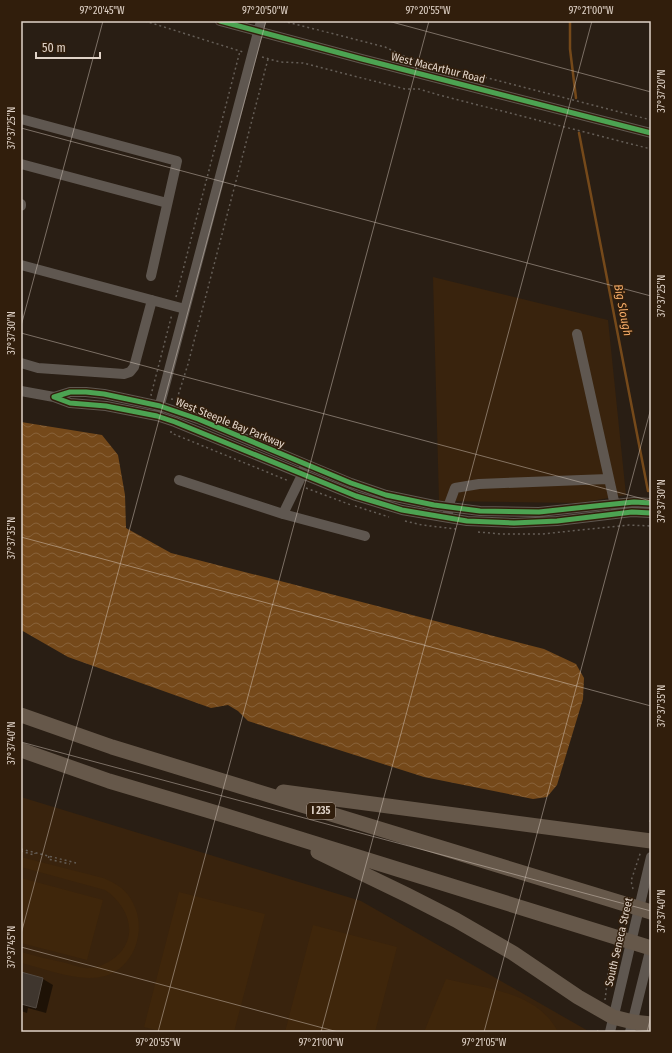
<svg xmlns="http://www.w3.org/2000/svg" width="672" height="1053" viewBox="0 0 672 1053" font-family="'Fira Sans Condensed',sans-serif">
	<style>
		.built { fill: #39230d }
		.park { fill: #3f260b }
		.water { fill: url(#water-waves) }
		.shadow { fill: #0007 }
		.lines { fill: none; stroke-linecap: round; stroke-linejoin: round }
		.stream { stroke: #75491a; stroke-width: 2.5 }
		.building { fill: #3f362e; stroke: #544b43 }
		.path { stroke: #655e57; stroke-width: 1.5; stroke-dasharray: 2 3; stroke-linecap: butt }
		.minor { stroke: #5f5750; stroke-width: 10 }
		.highway { stroke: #66584a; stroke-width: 15 }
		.cycleway-casing { stroke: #311e0c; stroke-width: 8 }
		.cycleway { stroke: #4ca352; stroke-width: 5 }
		.ticks { fill: none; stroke: #e0d3c8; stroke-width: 1; stroke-opacity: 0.45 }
		.labels { text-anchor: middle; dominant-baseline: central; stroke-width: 3; stroke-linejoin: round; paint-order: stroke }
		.shield { fill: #311e0c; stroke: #ac9d90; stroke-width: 1 }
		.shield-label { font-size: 10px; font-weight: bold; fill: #e0d3c8 }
		.street-label { font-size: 11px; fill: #e0d3c8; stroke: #311e0c }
		.water-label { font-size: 12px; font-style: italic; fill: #f5ac68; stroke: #311e0c }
		.neatline { fill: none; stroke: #e0d3c8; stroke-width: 1.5 }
		.ticks-label { font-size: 10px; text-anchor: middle; fill: #e0d3c8 }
	</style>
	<defs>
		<pattern id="water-waves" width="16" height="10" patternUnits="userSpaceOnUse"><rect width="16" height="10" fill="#75491a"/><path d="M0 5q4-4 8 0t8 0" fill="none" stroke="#88623a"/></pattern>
	</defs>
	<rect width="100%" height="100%" fill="#291e14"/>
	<path class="built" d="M433,277L608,320L626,495L579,503L439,501Z
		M21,797L361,901L590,1032H21Z"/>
	<path class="park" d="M21,857L103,878C116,883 127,890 133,903C147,929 135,967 105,976C80,983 46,969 21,963V952C36,956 51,960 66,963C73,965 83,969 90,968C97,968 105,964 110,961C141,942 131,907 105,890L21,867Z
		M21,878L103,900L87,960L21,943Z
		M179,892L265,914L234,1032H163L144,1027Z
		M313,925L397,947L375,1032H285Z
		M446,979C486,989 537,991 558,1032H424Z"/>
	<path class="water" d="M21,422L102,435L118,455L125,495L126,528L171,553L544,649L576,664L584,678L583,699L557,785L547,797L533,799L424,777L248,721L238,711L228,705L211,708L68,657L21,630Z"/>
	<path class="shadow" d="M21,973L43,979L53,985L46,1013L28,1008L27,1013L21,1011Z"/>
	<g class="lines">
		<path class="stream" d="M570,21V49L576,98
			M579,133L648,491"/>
	</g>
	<path class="building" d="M21,972L43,978L36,1008L21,1004Z"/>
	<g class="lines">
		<path class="path" d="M145,21L243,52
			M283,21L385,47L406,57L651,120
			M262,57L280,62L303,63L405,89H419L439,95L651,149
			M176,297L240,51
			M152,395H151L172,314
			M171,399L177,400L180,403
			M177,399L188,364L268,59
			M171,431V433L289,481
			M306,488L351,505
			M355,506L389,517
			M405,521L422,525L456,529
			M478,532L501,534H542L629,525L651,526
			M650,822L651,816
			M21,849L76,863
			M21,851L34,855L35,853
			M49,856L48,859L70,864
			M633,889L631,881L641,851
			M605,1000L609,967L618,957
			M597,1032L599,1028"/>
		<path class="minor" d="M220,21L362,59L651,133
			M21,119L177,161L151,276
			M21,164L167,203
			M21,206V204
			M21,265L185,309
			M577,334L616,510
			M21,363L38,368L124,374L130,372L134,367L152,300
			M21,391L54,397
			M158,412L261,21
			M179,480L283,514L365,536
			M651,503L634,502L595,506L539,512L480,511L434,505L386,495L351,483L198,419L160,406L104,394L86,392H70L54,397L70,403L106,406L157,416L175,422L356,496L402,510L467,521L514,523L557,521L632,512L651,513
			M448,513V507L455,488L479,484L608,479
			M283,514L302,475L304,468
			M610,1032L651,857
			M630,1032L651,947"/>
		<path class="highway" d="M21,715L112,747L651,912
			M21,750L109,781L220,814L651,948
			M283,792L651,841
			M318,852L407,895L456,920L513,953L578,997L613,1017L633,1022L651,1024"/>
		<g class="cycleway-casing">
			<path id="cycleway" d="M220,21L362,59L651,133
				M651,503L634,502L595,506L539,512L480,511L434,505L386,495L351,483L198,419L160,406L104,394L86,392H70L54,397L70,403L106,406L157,416L175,422L356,496L402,510L467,521L514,523L557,521L632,512L651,513"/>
		</g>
		<use href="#cycleway" class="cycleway"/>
	</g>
	<path class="ticks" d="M388,21L651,92M21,128L651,296M21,326L103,21M21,333L651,501M21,537L651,706M21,742L651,911M21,934L266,21M21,947L338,1032M158,1032L429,21M321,1032L592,21M484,1032L651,408M647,1032L651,1016"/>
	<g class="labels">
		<rect class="shield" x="307" y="803" width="28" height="16" rx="3"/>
		<g class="shield-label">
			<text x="321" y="811">I 235</text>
		</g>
		<g class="street-label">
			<text transform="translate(438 68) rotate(14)">West MacArthur Road</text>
			<text transform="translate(230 423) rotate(22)">West Steeple Bay Parkway</text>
			<text transform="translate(619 942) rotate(-77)">South Seneca Street</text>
		</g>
		<g class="water-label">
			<text transform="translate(623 310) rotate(79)">Big Slough</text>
		</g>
	</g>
	<rect width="672" height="1053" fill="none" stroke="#311e0c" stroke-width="44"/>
	<path d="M36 52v6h64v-6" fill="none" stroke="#e0d3c8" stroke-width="2"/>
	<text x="42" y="52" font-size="12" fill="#e0d3c8" stroke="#311e0c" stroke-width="3" paint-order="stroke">50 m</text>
	<rect x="22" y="22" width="628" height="1009" class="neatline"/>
	<g class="ticks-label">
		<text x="102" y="14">97°20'45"W</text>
		<text x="265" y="14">97°20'50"W</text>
		<text x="428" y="14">97°20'55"W</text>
		<text x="591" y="14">97°21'00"W</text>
		<text transform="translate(661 91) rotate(-90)" y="4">37°37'20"N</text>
		<text transform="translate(11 128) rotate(-90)" y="4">37°37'25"N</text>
		<text transform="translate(661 296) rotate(-90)" y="4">37°37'25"N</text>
		<text transform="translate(11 333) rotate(-90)" y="4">37°37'30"N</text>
		<text transform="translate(661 501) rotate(-90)" y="4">37°37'30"N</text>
		<text transform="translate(11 538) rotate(-90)" y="4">37°37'35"N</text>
		<text transform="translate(661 706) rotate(-90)" y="4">37°37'35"N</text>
		<text transform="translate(11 743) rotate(-90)" y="4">37°37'40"N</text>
		<text transform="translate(661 911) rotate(-90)" y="4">37°37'40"N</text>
		<text transform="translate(11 947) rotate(-90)" y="4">37°37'45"N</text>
		<text x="158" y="1046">97°20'55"W</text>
		<text x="321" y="1046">97°21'00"W</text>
		<text x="484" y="1046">97°21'05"W</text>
	</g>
</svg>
